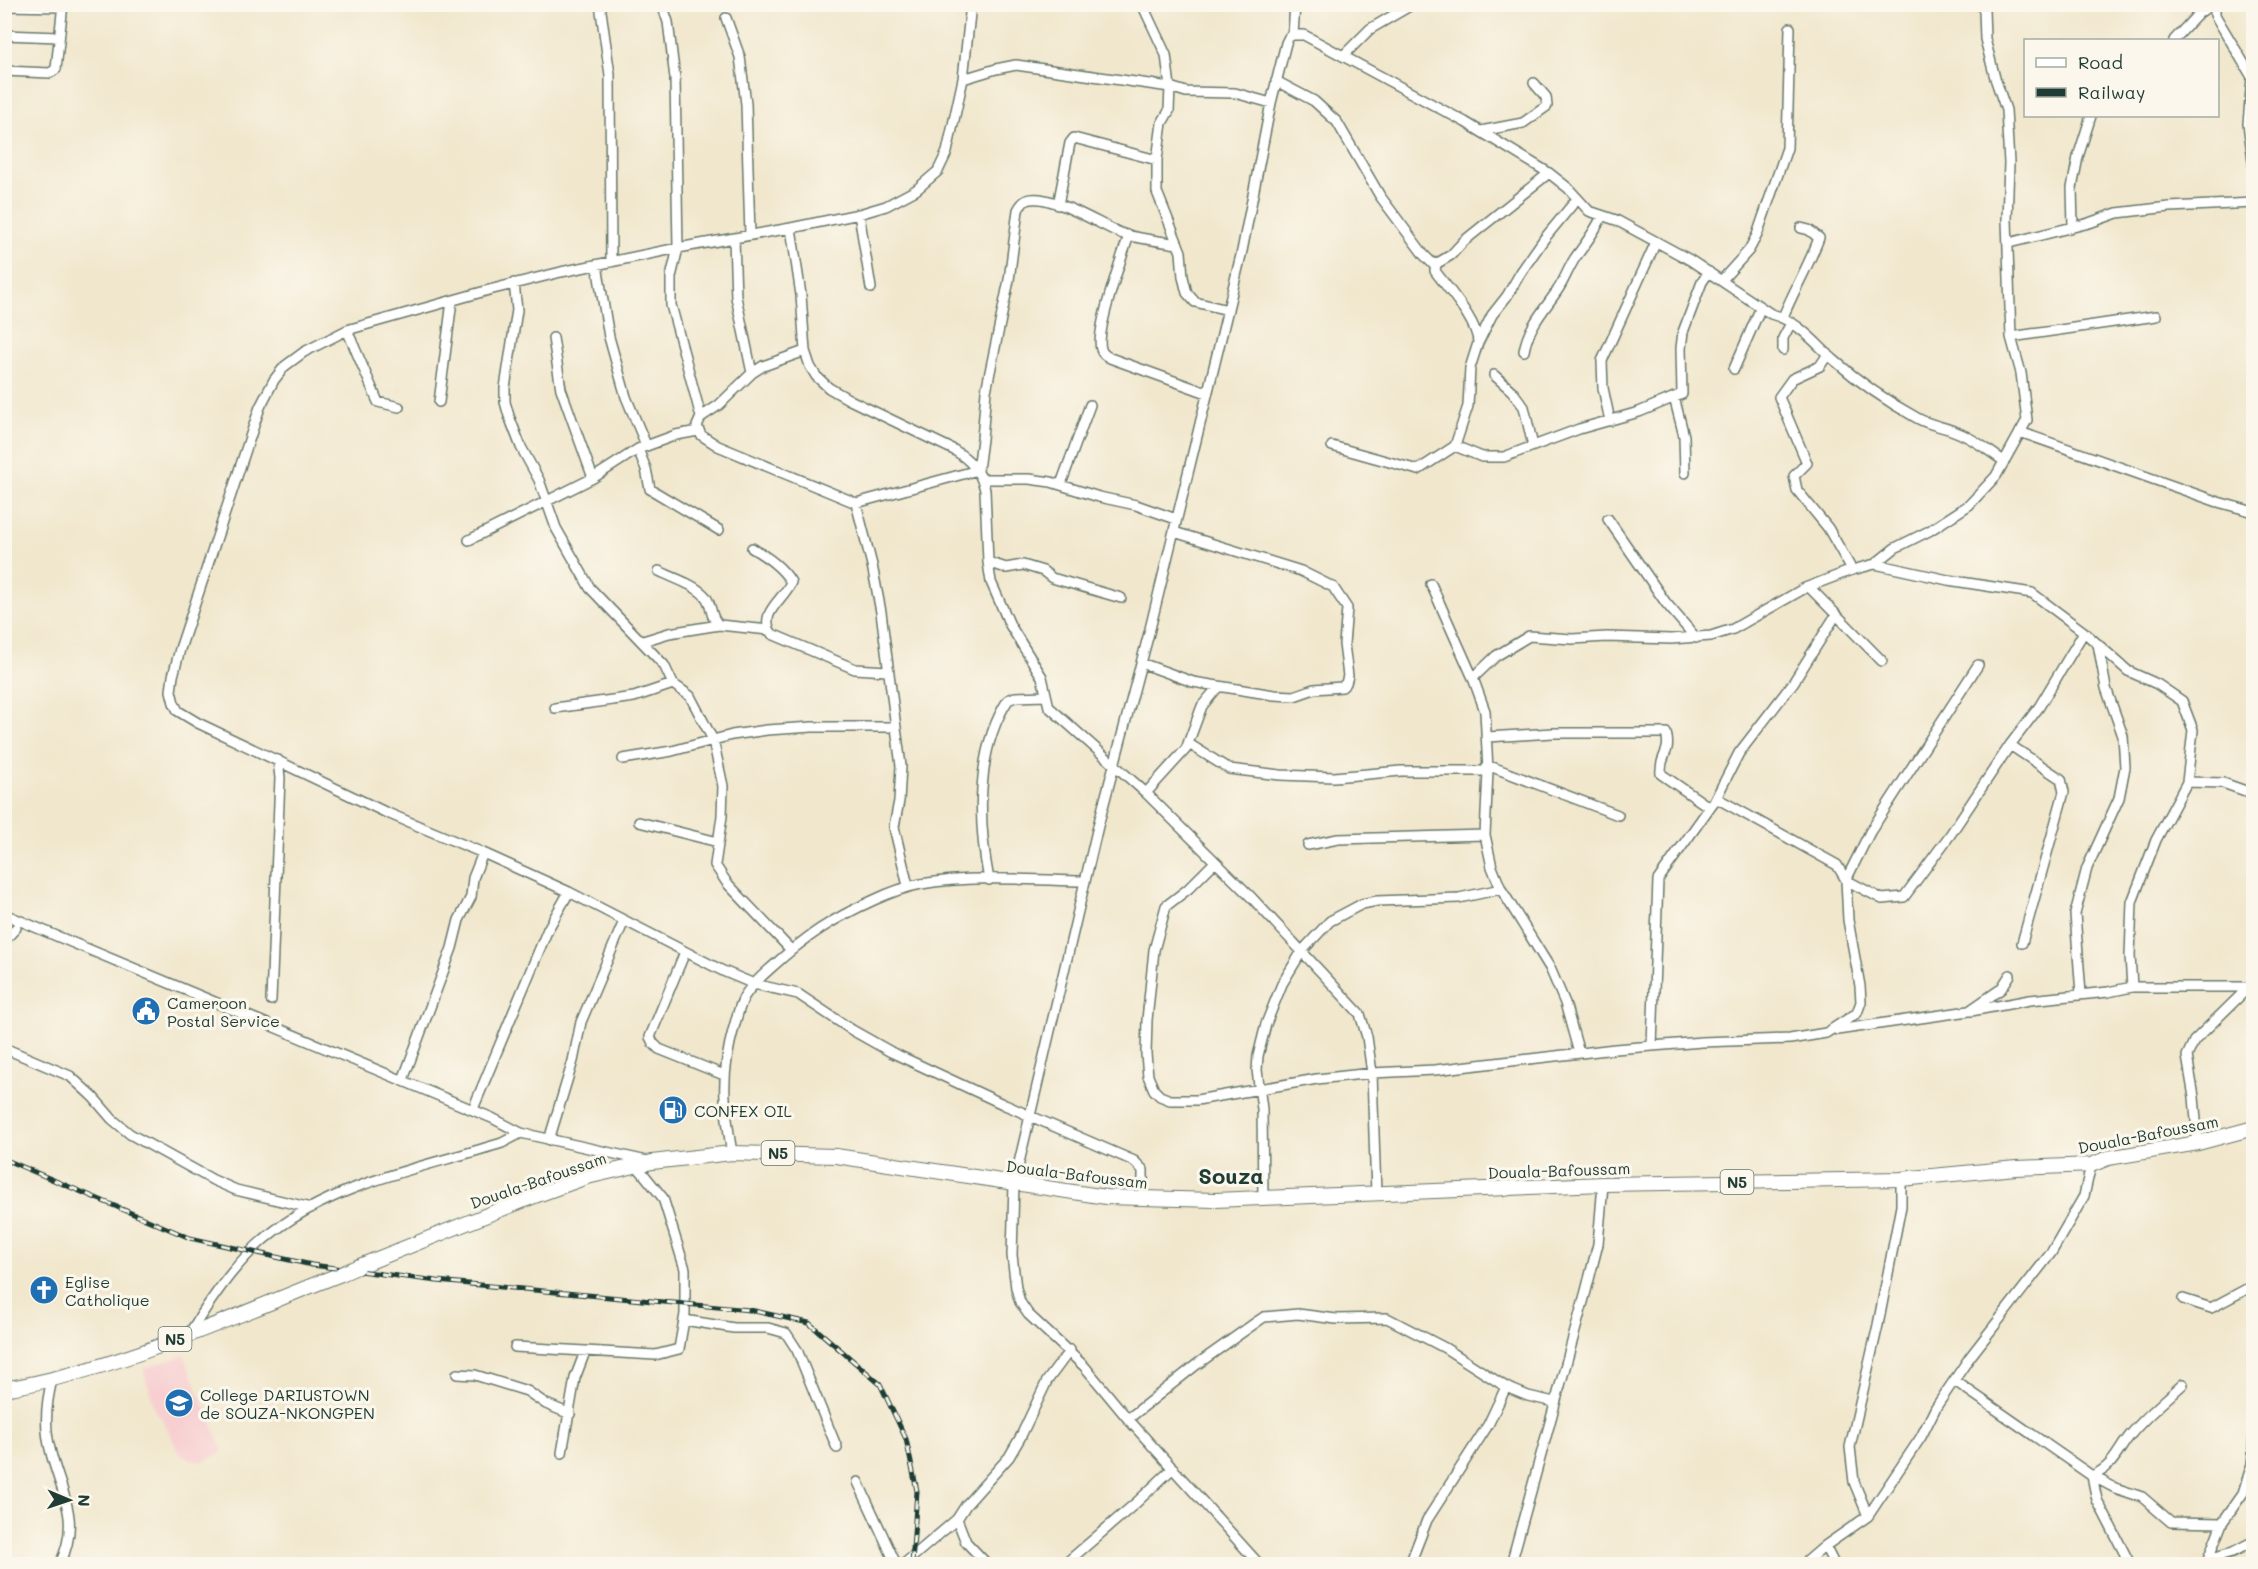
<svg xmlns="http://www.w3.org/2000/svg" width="2258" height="1569" viewBox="0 0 2258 1569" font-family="Mali,sans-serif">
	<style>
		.built { fill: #f7cfd1 }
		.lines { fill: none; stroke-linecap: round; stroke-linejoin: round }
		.minor-casing { stroke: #68786a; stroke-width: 12 }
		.highway-casing { stroke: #68786a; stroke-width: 16 }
		.minor { stroke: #fff; stroke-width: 9 }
		.highway { stroke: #fff; stroke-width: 14 }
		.rail-casing { stroke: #1f3d34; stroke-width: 5 }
		.rail { stroke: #fbf7ec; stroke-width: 3; stroke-dasharray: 9; stroke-linecap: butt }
		.highway-bridge-casing { stroke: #68786a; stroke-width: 16; stroke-linecap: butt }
		.highway-bridge { stroke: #fff; stroke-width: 14 }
		.labels { text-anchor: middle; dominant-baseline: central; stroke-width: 6; stroke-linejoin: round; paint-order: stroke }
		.shield { fill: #fbf7ec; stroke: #61756b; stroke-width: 1.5 }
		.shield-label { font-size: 15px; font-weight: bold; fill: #1f3d34 }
		.poi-label { font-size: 16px; fill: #1f3d34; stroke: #fbf7ec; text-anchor: start }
		.street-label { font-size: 16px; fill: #1f3d34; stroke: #fbf7ec }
		.district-label { font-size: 22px; font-weight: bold; fill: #1f3d34; stroke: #fbf7ec }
	</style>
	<rect width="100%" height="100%" fill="#fbf7ec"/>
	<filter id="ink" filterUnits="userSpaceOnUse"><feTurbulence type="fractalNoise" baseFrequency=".0167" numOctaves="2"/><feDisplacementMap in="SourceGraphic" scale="12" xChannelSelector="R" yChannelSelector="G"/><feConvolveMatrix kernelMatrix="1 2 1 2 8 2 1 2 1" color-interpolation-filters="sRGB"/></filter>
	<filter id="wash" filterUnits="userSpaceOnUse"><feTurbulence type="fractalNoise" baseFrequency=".008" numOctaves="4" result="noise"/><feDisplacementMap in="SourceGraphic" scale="24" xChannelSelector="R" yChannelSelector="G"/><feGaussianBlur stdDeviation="1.35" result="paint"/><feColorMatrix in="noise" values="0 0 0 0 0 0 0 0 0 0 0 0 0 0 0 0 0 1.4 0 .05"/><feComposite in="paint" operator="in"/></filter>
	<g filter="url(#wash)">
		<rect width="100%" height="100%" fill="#f1e7cd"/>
		<path class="built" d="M184,1355L223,1452L201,1462L190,1460L179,1453L162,1418L156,1413L143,1369Z"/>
	</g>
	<g filter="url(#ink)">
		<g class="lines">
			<g class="minor-casing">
				<path id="minor" d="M600,4L610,75L611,262
					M662,4L668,22L675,78L678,248L671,277V305L701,417
					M1142,4L1166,55L1170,87L1186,92L1235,93L1271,103
					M2215,4V15L2252,77L2248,124L2254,168
					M4,6L63,7
					M726,18L740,57L746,104L750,235
					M4,35L59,37
					M1293,35H1304L1465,122L1549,173L1568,188L1589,211L1616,220L1690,260L1771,314C1797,320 1815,343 1834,360C1859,382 1888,402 1917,418C1931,426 1947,427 1961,434C1976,440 1990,452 2004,461
					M2174,40L2199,13L2212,4
					M1343,56L1370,29L1413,4
					M4,71L50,73L56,69L63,4
					M963,79L996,69L1016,65L1170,87L1169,111L1162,123L1157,160V192L1181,252L1183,277L1187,293L1195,302L1228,310
					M1276,81L1314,101L1337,122L1380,196L1424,255L1435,266
					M1481,131L1523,123L1547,106L1546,97L1534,83
					M1577,199L1544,239L1521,272L1507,296L1492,315L1478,343L1470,368L1468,406L1455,446L1482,457H1504L1579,429L1639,412L1682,394L1681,348L1683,332L1702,282L1709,272
					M1058,205L1070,143L1074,138L1157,160
					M859,214L871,288
					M2073,226L2072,188L2078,157L2091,116
					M791,228L859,214L886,206L916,190L938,171L947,152L963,79L971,4
					M1129,235C1122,257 1095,331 1101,349C1102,354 1106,356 1110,358L1207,393
					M734,239L736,297L752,373
					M2009,243L2089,223L2117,213L2169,207L2254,203
					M597,265L609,337L626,397L646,445
					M1722,280L1749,250L1757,235L1787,148L1790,28
					M514,283L517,310L505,388V402L509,416L521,447L539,480L556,528L590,588L664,665L673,684L690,696L713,740L723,786L722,816L715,865L727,883L791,950
					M1783,317C1794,290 1809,265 1819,238L1809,230L1801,228
					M347,330L378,402L399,407
					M2011,337L2156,316
					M553,338L561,389L593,478
					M1478,343C1478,322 1448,289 1435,271L1436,264L1451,255L1464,241L1549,173
					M1783,350V338L1791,323
					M805,351L763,366L752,373L719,405L701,417L697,426L701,435L718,446L856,503L978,470L982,439L986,391L1009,280L1018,210C1020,206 1022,202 1027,200C1050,192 1101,226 1123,234C1140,239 1159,241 1178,244
					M1524,351C1528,327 1544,310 1557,291C1564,281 1568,269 1575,258C1585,244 1595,232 1602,216
					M1828,354L1820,366L1792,379L1779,397L1807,463L1794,476L1797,490L1828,528L1852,570
					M1734,369L1761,307
					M1494,375L1512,391L1524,407L1533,446
					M1674,397L1684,436L1685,473
					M439,402L452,301
					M1610,421L1603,388L1602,361L1656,242
					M698,431L676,435L638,449L646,469L650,489L719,530
					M2020,432L2218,502L2254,512
					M1332,446L1418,470L1455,446
					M983,479H1029L1051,482L1099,497L1136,505L1176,519
					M1061,484L1090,405
					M856,503L872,565L881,612L901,766L899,801L894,827L908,886
					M1608,519L1666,603L1696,638
					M469,540L593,478L638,449
					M752,548C767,557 782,567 791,582C785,599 757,613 772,634L855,669L887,671
					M988,562L1006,568L1023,565L1043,571L1052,578L1121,598
					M1875,564L1895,548L1929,531L1969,505L1996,476L2027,420L2021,373L2011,337L2007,220L2009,163L2006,110L1995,78L1985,39L1984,10L1980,4
					M659,571C673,578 694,584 705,596C713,605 709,617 719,625L769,630
					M1431,584L1473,678L1485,711L1488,771L1485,835L1492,867L1501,889L1550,968L1565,1003L1579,1053
					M1809,587L1882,661
					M643,641L669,633L719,625
					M1141,663L1193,682L1274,695L1294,696L1314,689L1342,687L1346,683L1348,676L1344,644L1347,608L1333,587L1301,571L1174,532
					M1473,678L1496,656L1529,636L1572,639L1607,637L1671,639L1711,636L1733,629L1805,588L1852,570L1875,564L1948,580L2032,593L2084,632L2128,671L2157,684L2182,701L2193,730L2187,782L2156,840L2132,902L2130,956L2132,987H2254
					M555,708L634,697L673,684
					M1487,737L1553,733H1666C1672,754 1659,755 1661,774L1706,805
					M1189,744L1229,769L1280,775L1334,777L1401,771H1488
					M2010,745L2061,779L2064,792L2022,943
					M623,759L672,751L732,735L767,730L812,727H895
					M1487,765L1618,815
					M2187,782L2223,783L2254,794
					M1146,793L1186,749L1202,706L1218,687
					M1715,800H1720L1837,865L1846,880L1882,899L1904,897L1950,835L2010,745L2039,707L2084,632
					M639,822L718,842
					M1308,845L1338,839L1485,835
					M1215,862L1188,889L1166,906L1154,950L1147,1020L1146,1054L1148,1076L1154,1090L1160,1096L1170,1100H1197L1317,1079L1372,1073L1435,1070L1615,1049L1702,1042L1790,1039L1826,1033L1857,1013L1861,1002L1860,986L1848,920L1846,880L1870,832L1978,665
					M989,880C978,823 975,751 1008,700L1015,697L1046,696
					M4,914L492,1118L521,1133L647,1161
					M4,941L16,928
					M685,952L650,1037L653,1043L659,1049L724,1075
					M2081,994L2075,914L2087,868L2119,798L2125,767L2123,736L2106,688L2098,644
					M271,1000L280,778L278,760
					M1971,1011L2030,1000L2108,992L2132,987
					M1837,1030L1969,1011L2001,989L2010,975
					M1652,1046L1658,880L1715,800L1739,753L1793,683L1836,615
					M4,1048L70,1076L93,1097L112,1119L130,1134L213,1180L236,1190L311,1208
					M403,1080L452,948L459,920L471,897L473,878L483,853
					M473,1109L548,929L569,892
					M549,1140L573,1061L581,1022L624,921
					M2198,1143L2194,1097L2187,1056L2194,1041L2250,986
					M732,1153C724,1105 720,1076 734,1027C737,1017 739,1007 744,997C751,985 762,976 772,967C806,936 832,919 874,900C889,893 905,887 921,884C975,875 1031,880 1085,881
					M1263,1198L1262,1109L1257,1070L1258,1056L1266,1024L1282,984L1302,951L1330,921L1362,904L1377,901L1459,898L1501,889
					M1143,1200V1170L1134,1161L1005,1105L891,1052L852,1030L798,994L754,984L723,971L569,892L483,853L385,812L198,723L178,711L174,703L171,691L173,676L180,649L260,407L274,380L285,366L304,352L347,330L489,290L561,272L678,248L791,228L801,295L805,351L810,366L816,376L829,388L850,400L954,450C970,460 981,471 985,490L988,562L991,582L1010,625L1042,677L1049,707L1146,793L1252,898L1360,1014L1367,1037L1372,1073L1376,1194
					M2183,1299L2211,1308L2254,1285
					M684,1320L734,1328H768L786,1333L797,1350L837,1448
					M189,1334C215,1293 243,1251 284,1224C348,1180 429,1166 502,1143L521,1133
					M515,1347L655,1355L679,1349L685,1314V1269L663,1198L637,1166
					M457,1374L475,1375L527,1391L546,1404L570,1414
					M52,1380C46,1403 44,1425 50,1449C60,1493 82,1517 60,1564
					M1955,1381L2092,1476L2097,1500L2130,1564
					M1128,1419L1196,1365L1258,1321L1264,1317L1298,1314L1336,1319L1387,1318L1445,1348L1506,1387L1528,1396L1554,1402
					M562,1453L575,1378L585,1352
					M2092,1476L2115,1488L2142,1497L2171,1522L2222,1523
					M2092,1476C2115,1466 2117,1450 2132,1433C2147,1415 2166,1400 2183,1384
					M858,1482L896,1564
					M1868,1516L1854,1482L1850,1447L1878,1325L1901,1206V1179
					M1825,1546L1834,1564
					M2208,1559L2222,1523L2243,1493L2252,1464L2254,1435
					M904,1564L957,1519
					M987,1564L966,1542L957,1519L966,1505L1009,1457L1020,1438L1047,1381L1070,1350
					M1065,1564L1137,1502L1173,1468
					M1259,1564L1128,1419L1085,1367L1028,1314L1020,1302L1016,1288L1012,1255L1014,1184L1098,826L1149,633L1221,338L1242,251L1271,103L1286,43L1289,37L1293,35L1295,4
					M1410,1564L1427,1520L1488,1425L1506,1387
					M1511,1564L1586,1291L1598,1244L1603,1184
					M1804,1564L1825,1546L1868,1516L1921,1437L1936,1407L1970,1357L2051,1253L2084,1196L2091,1165
					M2202,1564L2208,1559L2233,1552L2254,1541"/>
			</g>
			<g class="highway-casing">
				<path id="highway" d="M357,1267L532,1197L587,1177L652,1162L732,1153L836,1156L1106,1197L1215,1200L1603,1184L1901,1179L2016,1168L2091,1165L2108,1158L2198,1143L2254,1128
					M4,1389C122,1369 231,1317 341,1274"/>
			</g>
			<use href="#minor" class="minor"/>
			<use href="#highway" class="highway"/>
			<g class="rail-casing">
				<path id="rail" d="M4,1159L190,1238L312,1265L437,1281L750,1310L809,1323L880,1384L906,1439L917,1491L912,1564"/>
			</g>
			<use href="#rail" class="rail"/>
			<g class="highway-bridge-casing">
				<path id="highway-bridge" d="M341,1274L357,1267"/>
			</g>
			<use href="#highway-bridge" class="highway-bridge"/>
		</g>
	</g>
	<defs>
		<g id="civic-disc" transform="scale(1.5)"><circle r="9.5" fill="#1f6fb2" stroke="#fbf7ec"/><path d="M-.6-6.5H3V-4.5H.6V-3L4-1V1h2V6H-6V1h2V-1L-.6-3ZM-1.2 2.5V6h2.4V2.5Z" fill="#fff"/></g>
		<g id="fuel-disc" transform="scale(1.5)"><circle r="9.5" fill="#1f6fb2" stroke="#fbf7ec"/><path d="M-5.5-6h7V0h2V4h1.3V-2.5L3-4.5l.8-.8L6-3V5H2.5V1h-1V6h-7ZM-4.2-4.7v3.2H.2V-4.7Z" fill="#fff"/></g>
		<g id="church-disc" transform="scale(1.5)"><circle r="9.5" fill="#1f6fb2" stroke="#fbf7ec"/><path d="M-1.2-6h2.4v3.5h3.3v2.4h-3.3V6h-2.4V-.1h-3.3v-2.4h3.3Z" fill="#fff"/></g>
		<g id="school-disc" transform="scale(1.5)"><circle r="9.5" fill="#1f6fb2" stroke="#fbf7ec"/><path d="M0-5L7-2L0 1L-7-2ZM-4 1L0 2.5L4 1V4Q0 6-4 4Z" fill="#fff"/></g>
	</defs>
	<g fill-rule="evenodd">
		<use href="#civic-disc" x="146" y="1011"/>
		<use href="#fuel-disc" x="673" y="1110"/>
		<use href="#church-disc" x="44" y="1290"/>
		<use href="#school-disc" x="179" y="1403"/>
	</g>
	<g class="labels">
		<g class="shield">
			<rect x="761.5" y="1141" width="33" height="24" rx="4.5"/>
			<rect x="1720.5" y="1170" width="33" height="24" rx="4.5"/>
			<rect x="158.5" y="1327" width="33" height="24" rx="4.5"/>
		</g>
		<g class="shield-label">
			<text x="778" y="1153">N5</text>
			<text x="1737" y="1182">N5</text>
			<text x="175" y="1339">N5</text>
		</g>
		<g class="poi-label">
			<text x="167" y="1002">Cameroon<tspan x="167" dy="18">Postal Service</tspan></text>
			<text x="694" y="1110">CONFEX OIL</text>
			<text x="65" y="1281">Eglise<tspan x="65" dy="18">Catholique</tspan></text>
			<text x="200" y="1394">College DARIUSTOWN<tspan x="200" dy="18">de SOUZA-NKONGPEN</tspan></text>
		</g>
		<g class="street-label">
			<text transform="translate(2148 1134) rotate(-11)">Douala-Bafoussam</text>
			<text transform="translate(1559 1170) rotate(-2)">Douala-Bafoussam</text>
			<text transform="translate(1077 1174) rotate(7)">Douala-Bafoussam</text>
			<text transform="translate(538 1180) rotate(-19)">Douala-Bafoussam</text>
		</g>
		<g class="district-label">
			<text x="1231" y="1175">Souza</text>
		</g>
	</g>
	<rect width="2258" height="1569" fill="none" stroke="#fbf7ec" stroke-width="24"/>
	<rect x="2024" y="39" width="195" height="78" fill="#fbf7ec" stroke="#a3ada2" stroke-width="1.5"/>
	<rect x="2036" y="58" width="30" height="9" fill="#ffffff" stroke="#a3ada2" stroke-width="1.5"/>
	<text x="2078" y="69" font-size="18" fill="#1f3d34">Road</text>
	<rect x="2036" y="88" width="30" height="9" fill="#1f3d34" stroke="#a3ada2" stroke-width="1.5"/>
	<text x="2078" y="99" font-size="18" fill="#1f3d34">Railway</text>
	<g transform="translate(69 1500) rotate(92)" stroke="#fbf7ec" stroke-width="4.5" paint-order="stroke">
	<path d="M0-4.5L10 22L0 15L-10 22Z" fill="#1f3d34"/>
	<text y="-9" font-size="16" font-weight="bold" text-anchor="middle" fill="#1f3d34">N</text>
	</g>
</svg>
